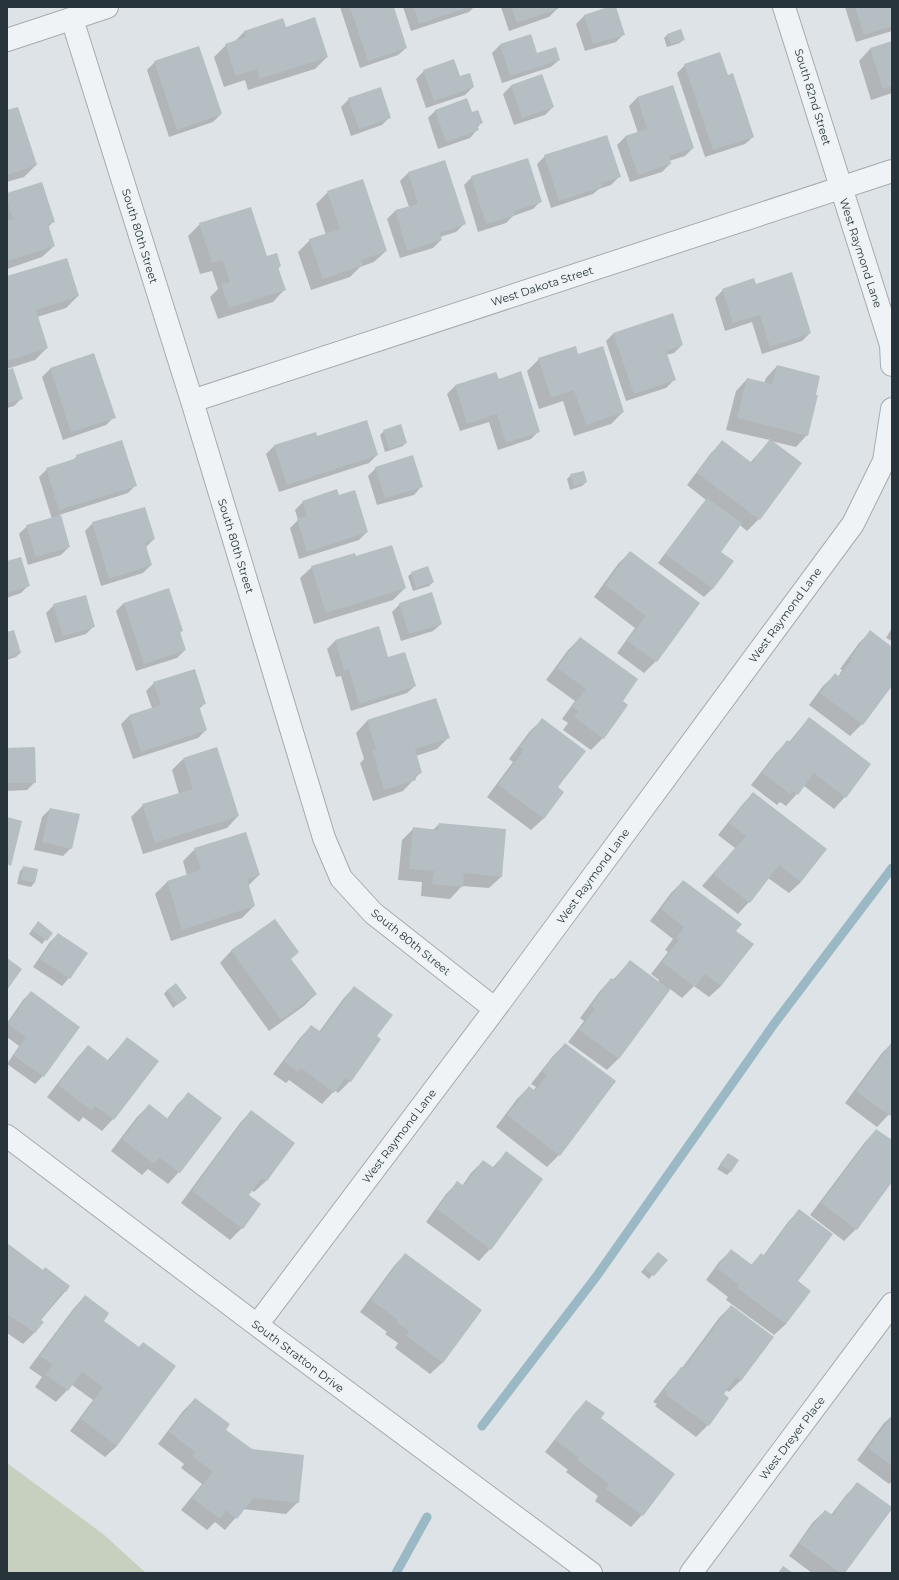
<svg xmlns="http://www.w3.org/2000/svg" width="899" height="1580" viewBox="0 0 899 1580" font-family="Montserrat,sans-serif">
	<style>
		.green { fill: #c7d0bf }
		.shadow { fill: #0003 }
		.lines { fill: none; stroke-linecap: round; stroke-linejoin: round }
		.stream { stroke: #9ab9c5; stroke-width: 9 }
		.building { fill: #b5bec3 }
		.minor-casing { stroke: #a4abb0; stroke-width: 24 }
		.minor { stroke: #f0f3f5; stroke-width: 22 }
		.labels { text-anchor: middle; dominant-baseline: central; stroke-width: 3; stroke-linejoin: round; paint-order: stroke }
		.street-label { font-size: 11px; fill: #28343c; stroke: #edf2f4 }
	</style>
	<rect width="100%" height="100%" fill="#dee3e7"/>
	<path class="green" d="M7,1463L103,1534L146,1573H7Z"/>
	<path class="shadow" d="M340,7H393L406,48L398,55L360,68Z
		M403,7H474L469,12L411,31Z
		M501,7H557V9L549,17L509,31Z
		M612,7H615L624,34L616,42L585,51L576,24L584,16Z
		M845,7H892V31L856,42Z
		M285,28L327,57L315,69L248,90L245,80L224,87L214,57L226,45L234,42L244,32Z
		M668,34L684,39L680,43L667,47L664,38Z
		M530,36L536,54L559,60L551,67L502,83L492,53L500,45Z
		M892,42V95V93L871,100L859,61L870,49Z
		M155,62L221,114L213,122L169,137L147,70Z
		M685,65L727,76L753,137L745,144L705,157L677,73Z
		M424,71L459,77L473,87L465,95L426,108L416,79Z
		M542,76L553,107L545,115L514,125L503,94L511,86Z
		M673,86L693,148L685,156L669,161L670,164L662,172L630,182L617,145L625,137L638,133L629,106L637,98Z
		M349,99L390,117L382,125L351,136L341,107Z
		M436,110L472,114L481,123L477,128V130L470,138L438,149L428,118Z
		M7,111L36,165L24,177L7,182Z
		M545,156L619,177L611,185L599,189L593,194L551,208L537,164Z
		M408,173L464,224L456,232L440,237L441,240L433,248L400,258L387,219L395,211L409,207L400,181Z
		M472,177L541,201L533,209L513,216L506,223L478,232L464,185Z
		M328,192L386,251L374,262L360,267L350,277L311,290L298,252L310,240L326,235L316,204Z
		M7,194L53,222L48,227L54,246L42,257L7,269Z
		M200,224L280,266L278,269L284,290L273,302L218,319L210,297L218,289L212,271L200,274L188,236Z
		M7,278L78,296L66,308L37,317L47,348L35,360L7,369Z
		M755,285L810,333L802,341L762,354L752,322L725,331L715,298L723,290Z
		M614,333L682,345L674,353L666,355L674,380L666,388L626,401L606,341Z
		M94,355L114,417L106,425L63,440L42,377L50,369Z
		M578,355L623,412L611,424L574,436L563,401L539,409L527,371L539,359Z
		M777,366L807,435L796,447L771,441L759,519L747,531L740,525L720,552L732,561L712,589L704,597L658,563L700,507L706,500L687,485L711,453L722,442L750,463L770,440L726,430L736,391L747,379L764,383L766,378Z
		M7,371L22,398L14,406L7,408Z
		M455,386L539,431L531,439L498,450L489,422L460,431L447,394Z
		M384,431L406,442L403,446L385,452L380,435Z
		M315,433L317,438L377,455L369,463L279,492L266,454L274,446Z
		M77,456L136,485L128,493L59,515L69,547L61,555L28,565L19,534L27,526L52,519L39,477L47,469L72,461Z
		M376,468L421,487L414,495L377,505L368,476Z
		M571,475L586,482L582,486L570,490L567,479Z
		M338,496L367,532L359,540L299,559L290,528L298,520L295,510L303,502Z
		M93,523L154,539L146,547L151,565L143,573L101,586L85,531Z
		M630,552L699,603L656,661L644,673L617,653L635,628L594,597L618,564Z
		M355,558L405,588L393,600L314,624L300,578L312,567Z
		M7,562L29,585L21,593L7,598Z
		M412,573L433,582L429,586L413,591L408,576Z
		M124,603L182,631L180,633L185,650L177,658L136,671L116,611Z
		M400,604L441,624L433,631L401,641L392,612Z
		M54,605L94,626L86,634L55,643L46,613Z
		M892,628V641L886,638Z
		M870,632L892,648V684L862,724L850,736L809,705L823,686L835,675L838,677L842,670L840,669L859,643Z
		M7,633L20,653L16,657L7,660Z
		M580,638L621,701L603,738L591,750L563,730L568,723L562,719L575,701L546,680L568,650Z
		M335,641L388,658L415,686L407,693L351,711L341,676L336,677L327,649Z
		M154,683L205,703L199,709L206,730L198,738L133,759L121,724L129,716L152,708L146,691Z
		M809,718L845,797L834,809L804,786L786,806L780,802L777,805L751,785L776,753L788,741L789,742Z
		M542,720L557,788L563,792L543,819L531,830L487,797L513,762L509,759L530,731Z
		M367,721L448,738L437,749L416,756L421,772L403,791L373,801L360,763L364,759L356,733Z
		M7,749L35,782L27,790L7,791Z
		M183,759L238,816L227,828L143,854L131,817L143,805L179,794L172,770Z
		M753,793L801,882L789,893L768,878L749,902L738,914L702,886L735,848L718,835L742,805Z
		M50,809L71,848L63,856L34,850L42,817Z
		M439,824L501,877L489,888L462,886L450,899L421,896L422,882L398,880L402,840L414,828L433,830Z
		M195,849L259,875L248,886L254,906L242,918L171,941L155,894L167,882L187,876L183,861Z
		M24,867L34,883L31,887L17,884L20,871Z
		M683,881L735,932L752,944L721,986L709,997L694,986L682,998L670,989L618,1059L607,1070L568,1042L584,1021L580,1018L600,991L611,979L613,980L630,961L658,982L659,980L651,974L668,952L665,950L673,939L650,921L671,893Z
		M274,920L290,960L316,994L304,1006L269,1031L220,963L231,951Z
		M34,927L51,933L42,944L29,934Z
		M58,934L69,978L62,986L33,967L50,942Z
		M354,987L375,1036L350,1081L338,1093L335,1090L322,1104L289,1080L286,1083L273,1074L300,1038L311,1026L319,1032L343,999Z
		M167,990L185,998L173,1008L164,994Z
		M31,992L43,1076L35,1084L7,1064L19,1046L7,1037V1023L23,1000Z
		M127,1038L113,1119L102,1131L83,1117L79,1122L47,1097L77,1058L88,1046L107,1061Z
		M892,1043V1111L877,1127L845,1103L882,1053Z
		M565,1044L559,1155L547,1167L496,1127L517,1099L529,1087L533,1091L536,1087L531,1084L553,1056Z
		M188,1094L179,1172L168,1184L148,1169L142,1175L111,1151L137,1117L149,1105L167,1119L177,1105Z
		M251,1111L294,1143L266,1181L254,1192L251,1190L247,1195L242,1228L230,1240L181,1203L240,1123Z
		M876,1130L892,1142V1180L856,1229L844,1241L810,1215L865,1142Z
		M506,1153L490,1249L479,1261L426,1222L446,1194L458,1182L462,1186L471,1173L483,1161L492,1168Z
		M725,1158L731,1171L727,1175L717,1169Z
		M799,1210L797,1282L786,1324L774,1335L726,1300L728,1297L706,1280L719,1262L731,1251L751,1265L761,1254L763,1256L788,1222Z
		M7,1244L43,1271L69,1287L40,1321L42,1322L34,1333L23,1344L7,1333Z
		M405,1254L481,1310L442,1363L430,1374L395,1348L398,1343L385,1334L387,1332L360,1312L394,1266Z
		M655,1257L666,1260L649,1279L641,1272Z
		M85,1296L102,1321L117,1446L105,1457L70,1431L93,1400L72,1385L56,1402L35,1387L42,1377L29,1368L74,1308Z
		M731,1306L741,1380L729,1392L726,1390L723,1394L728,1398L708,1425L696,1437L655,1406L657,1404L653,1402L670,1380L682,1368L719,1318Z
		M195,1399L224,1430L298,1502L286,1514L243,1509L225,1530L215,1522L207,1530L181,1510L202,1484L181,1468L184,1464L158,1444L183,1411Z
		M586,1401L600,1418L642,1515L631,1527L595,1501L598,1496L566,1472L568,1470L545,1452L575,1413Z
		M892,1416V1481L889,1484L857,1460L884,1423Z
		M858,1483L844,1573H812L789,1556L813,1522L825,1511L831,1515L846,1495Z"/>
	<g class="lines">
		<path class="stream" d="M482,1426L596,1277L774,1024L892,868
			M396,1573L427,1517"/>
	</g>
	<path class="building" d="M350,7H394L407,48L368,61Z
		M414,7H469L419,24Z
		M511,7H558V9L517,23Z
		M608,7H616L625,35L593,44L584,15Z
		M855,7H892V26L864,35Z
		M315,17L328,57L260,79L257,69L236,76L225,44L246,37L244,31L283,18L286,27Z
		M681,29L685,40L671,44L667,34Z
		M531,34L537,53L556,47L560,60L510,76L500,44Z
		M892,41V86L883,89L870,48Z
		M199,46L222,114L177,130L154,61Z
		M720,52L728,75L733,73L754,137L713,150L684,64Z
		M454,59L460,76L470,73L474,87L434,101L423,70Z
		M542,74L554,107L522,118L511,85Z
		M673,85L694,148L669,156L671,164L638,175L625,136L647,129L637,97Z
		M381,87L391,118L359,129L348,98Z
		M467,98L472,112L478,110L483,123L477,125L479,130L446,142L435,110Z
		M18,107L37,165L7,175V110Z
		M607,135L621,177L601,183L602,187L559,201L544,155Z
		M528,158L542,202L514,211L516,215L486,224L471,176Z
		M445,160L466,224L440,233L442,240L407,251L395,210L418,204L408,172Z
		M363,179L387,251L361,260L363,265L323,279L309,239L340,229L327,191Z
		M42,182L55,222L48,224L55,246L7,261V221L13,219L7,201V193Z
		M251,207L267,256L277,253L281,266L278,267L286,290L229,308L221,284L230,282L223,260L212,263L199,223Z
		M67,258L79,296L36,310L48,348L7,361V276Z
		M792,272L811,333L770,347L760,315L733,323L722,289L754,278L756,284Z
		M673,313L683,345L666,351L676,380L634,394L613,333Z
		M576,346L578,354L603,346L624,412L586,425L574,390L551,398L538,358Z
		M94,353L116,418L71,432L50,368Z
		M777,365L820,376L816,395H818L808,436L737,418L747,378L772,384Z
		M13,368L23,399L7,403V370Z
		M521,371L540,432L506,443L497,414L467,424L455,385L496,372L499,379Z
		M367,420L378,455L287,485L274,445L316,432L317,436Z
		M401,424L407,443L389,449L383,430Z
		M770,439L802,463L760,520L697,473L722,440L752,463Z
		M122,440L137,486L59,510L46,468L77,458L76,455Z
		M413,455L423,487L385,498L375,467Z
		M584,471L587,482L574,486L570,474Z
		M337,489L339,495L355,490L368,532L307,552L297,519L307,516L302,501Z
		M707,498L742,523L721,552L734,561L713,589L665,554Z
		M145,507L155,539L145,543L152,565L109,579L92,522Z
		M61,515L70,547L36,557L26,525Z
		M392,545L406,588L326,613L311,566L355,553L356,556Z
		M630,551L700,603L657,662L627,641L646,616L605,585Z
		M21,557L30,586L7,593V561Z
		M428,566L434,582L416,588L411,572Z
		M169,588L183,631L180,632L186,650L144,664L124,603Z
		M432,592L442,624L409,634L399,603Z
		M86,595L95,627L63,636L53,604Z
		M379,626L388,657L405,652L416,686L359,704L349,669L344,670L335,640Z
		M14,630L21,653L7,658V632Z
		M870,630L892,647V686L863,725L820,693L835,673L839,677L853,658L851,657Z
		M580,637L638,679L623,701L628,705L604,739L574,717L579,711L572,707L586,689L557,668Z
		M195,669L206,704L199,706L207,730L141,752L129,715L161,705L153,682Z
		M436,698L450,738L415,749L422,773L415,775L416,780L384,790L372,750L376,749L367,720Z
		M809,717L871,764L846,798L814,773L798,795L792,791L790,794L762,773L787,740L791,742Z
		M542,718L586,751L558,787L564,792L544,819L498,785L524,750L520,747Z
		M35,747L36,783H7V748Z
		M217,747L239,816L155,843L142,804L193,789L183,758Z
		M753,792L827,849L801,882L779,865L750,903L713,874L746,836L729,823Z
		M50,808L80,814L72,849L42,842Z
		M7,817L22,821L11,866L7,864Z
		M439,823L506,829L502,877L464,873L463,887L432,884L434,871L409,869L413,827L438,830Z
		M246,832L260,875L247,879L255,906L182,930L167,881L201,870L194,848Z
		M23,866L38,869L35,883L21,880Z
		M683,880L742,924L736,931L754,944L721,986L705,974L695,987L662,962L679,940L676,938L684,927L661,909Z
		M275,919L299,952L291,959L317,994L281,1020L231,950Z
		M38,921L53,933L47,941L32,930Z
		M58,933L88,953L70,979L40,959Z
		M7,958L22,969L7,990Z
		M630,960L670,990L619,1059L579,1030L595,1009L591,1006L611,978L615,980Z
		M176,983L187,998L177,1005L167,990Z
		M354,986L393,1015L377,1036L381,1039L351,1082L345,1078L334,1093L301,1068L298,1072L284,1062L311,1025L321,1032Z
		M31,991L80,1027L44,1077L13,1055L26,1037L8,1024Z
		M127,1037L159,1061L114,1120L95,1106L92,1111L58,1085L88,1045L109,1061Z
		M892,1042V1113L890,1116L856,1091Z
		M565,1043L616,1081L560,1156L507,1115L529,1086L535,1091L547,1075L542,1072Z
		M188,1092L222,1118L180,1173L159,1157L154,1164L122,1139L149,1104L168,1119Z
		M251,1110L295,1143L267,1181L261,1178L249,1195L261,1204L243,1229L192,1191Z
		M876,1129L892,1140V1182L857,1230L821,1203Z
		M506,1151L543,1179L491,1250L437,1209L457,1181L464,1186L483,1160L494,1168Z
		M728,1153L739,1160L731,1172L720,1164Z
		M799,1209L833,1234L798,1281L811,1291L786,1324L737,1288L739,1285L717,1268L731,1249L752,1265L761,1253L764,1256Z
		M7,1243L43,1270L45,1267L70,1286L66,1292L63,1291L41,1320L44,1322L35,1333L7,1314Z
		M658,1252L668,1260L654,1276L644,1268Z
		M405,1253L482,1310L443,1363L406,1336L409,1331L396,1322L398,1320L371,1300Z
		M85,1295L109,1313L104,1321L139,1347L143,1342L176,1366L117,1446L81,1419L103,1387L82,1372L68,1391L46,1375L53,1365L40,1356Z
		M731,1305L774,1337L741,1381L736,1377L724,1394L729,1398L709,1426L665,1394L668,1392L664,1390L681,1367L684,1368Z
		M195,1398L230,1424L226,1430L252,1449L304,1455L299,1503L253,1498L237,1519L226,1510L220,1519L192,1498L213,1472L192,1456L195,1452L169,1432Z
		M586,1400L605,1413L601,1418L675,1474L643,1516L606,1489L609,1484L577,1460L579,1458L555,1440Z
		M892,1416V1466L868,1448Z
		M857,1482L892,1507V1509L845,1573H840L799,1543L825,1510L833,1515Z
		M783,1566L793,1573H778Z"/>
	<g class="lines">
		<g class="minor-casing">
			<path id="minor" d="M784,7L891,345L892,365
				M72,19L192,401L324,838L341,878L373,913L495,1009
				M7,40L107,7
				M192,401L892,171
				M7,1136L257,1325L591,1573
				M257,1325L495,1009L853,524L884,461L892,409
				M691,1573L892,1304"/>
		</g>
		<use href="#minor" class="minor"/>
	</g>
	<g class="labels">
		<g class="street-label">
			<text transform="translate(813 97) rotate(73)">South 82nd Street</text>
			<text transform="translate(140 236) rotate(73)">South 80th Street</text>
			<text transform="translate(861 253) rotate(72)">West Raymond Lane</text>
			<text transform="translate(542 286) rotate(-18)">West Dakota Street</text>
			<text transform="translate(236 546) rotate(73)">South 80th Street</text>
			<text transform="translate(785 615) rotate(-54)">West Raymond Lane</text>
			<text transform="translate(593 876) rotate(-54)">West Raymond Lane</text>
			<text transform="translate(411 942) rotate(39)">South 80th Street</text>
			<text transform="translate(399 1136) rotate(-53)">West Raymond Lane</text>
			<text transform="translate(298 1356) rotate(37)">South Stratton Drive</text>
			<text transform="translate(792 1438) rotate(-53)">West Dreyer Place</text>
		</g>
	</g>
	<rect width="899" height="1580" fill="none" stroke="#28343c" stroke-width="16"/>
</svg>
